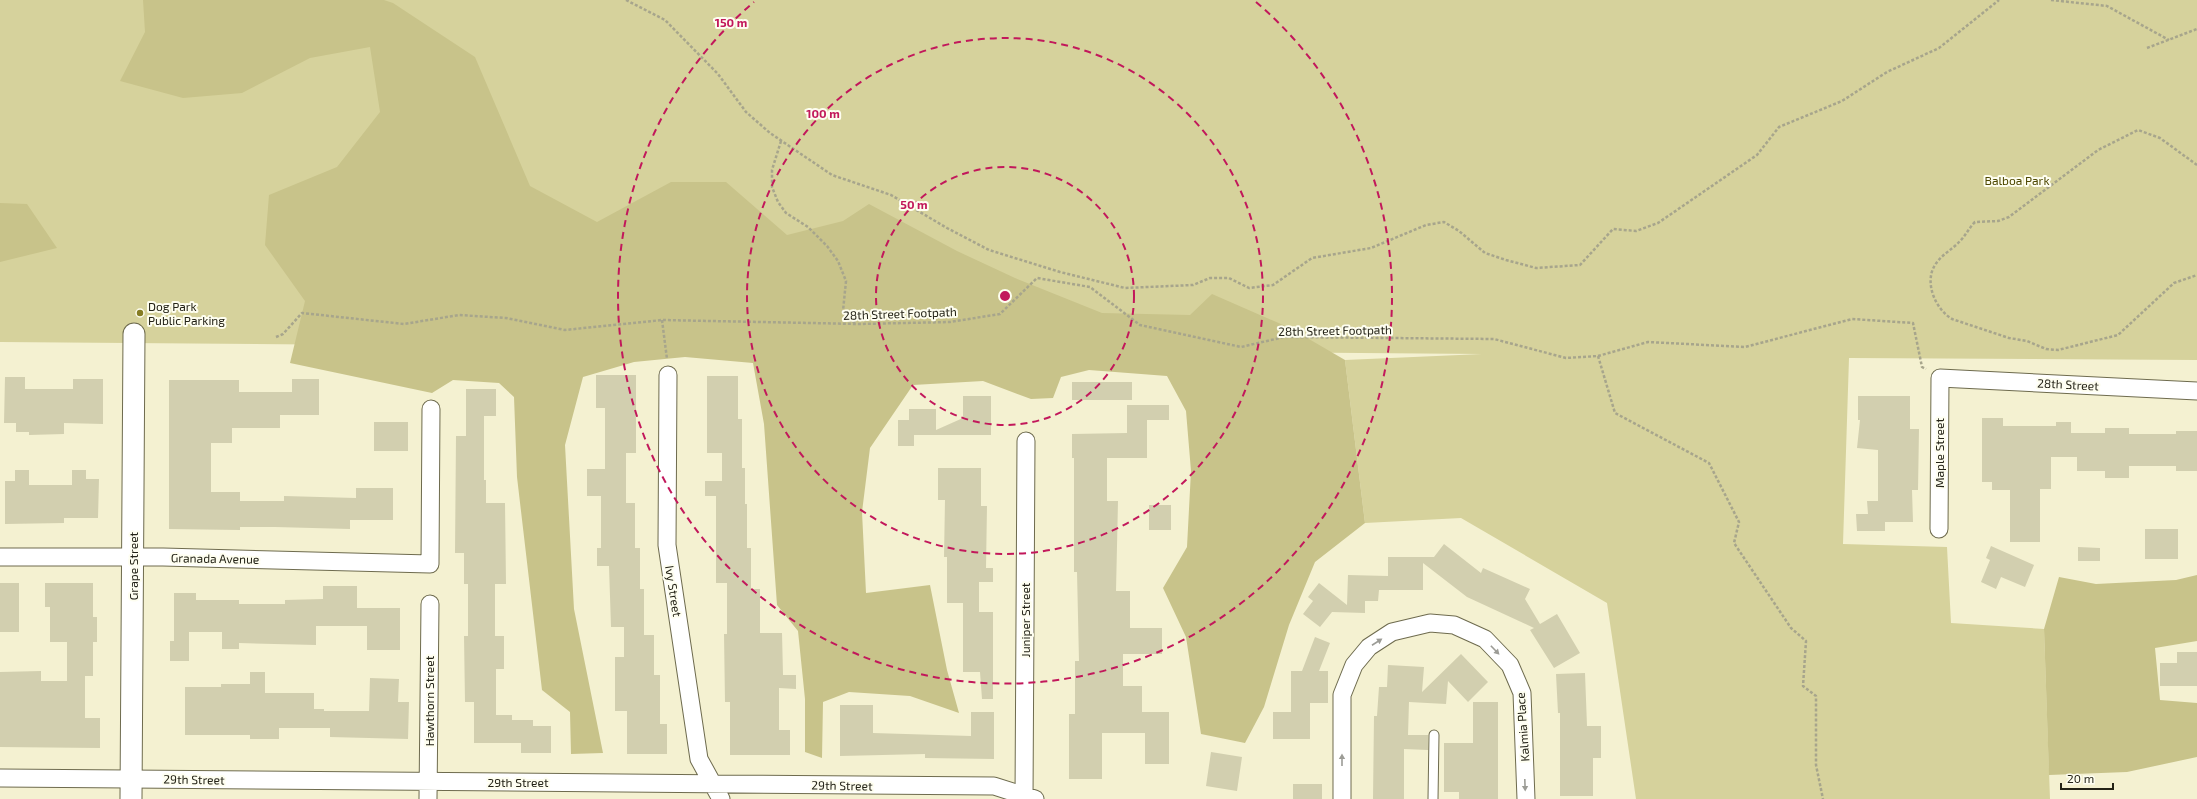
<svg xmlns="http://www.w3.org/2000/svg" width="2197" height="799" viewBox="0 0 2197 799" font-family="'Exo 2',sans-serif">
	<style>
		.green { fill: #d6d29c }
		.forest { fill: #c8c38a }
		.building { fill: #d2cfaf }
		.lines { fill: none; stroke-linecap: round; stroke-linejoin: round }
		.service-casing { stroke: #6e6b4e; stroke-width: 11 }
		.minor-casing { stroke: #6e6b4e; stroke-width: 19 }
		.tertiary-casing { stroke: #6e6b4e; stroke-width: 23 }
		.path { stroke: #a7a58c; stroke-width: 2.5; stroke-dasharray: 3 2; stroke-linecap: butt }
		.service { stroke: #fff; stroke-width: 9 }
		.minor { stroke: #fff; stroke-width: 17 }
		.tertiary { stroke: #fff; stroke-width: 21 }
		.oneway { fill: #9c9c96 }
		.ring { fill: none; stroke: #c2185b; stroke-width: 2; stroke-dasharray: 7 5 }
		.poi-dot { fill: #857c23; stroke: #fefef0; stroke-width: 1.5 }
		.labels { text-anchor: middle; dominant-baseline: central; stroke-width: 4; stroke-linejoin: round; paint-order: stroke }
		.park-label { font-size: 12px; fill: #4d4700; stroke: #fefef0 }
		.poi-label { font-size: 12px; fill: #232216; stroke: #fefef0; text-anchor: start }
		.street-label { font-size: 12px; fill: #232216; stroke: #fefef0 }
		.centre { fill: #c2185b; stroke: #fefef0; stroke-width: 2 }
		.ring-label { font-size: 12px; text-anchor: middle; font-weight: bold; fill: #c2185b; stroke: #fefef0; stroke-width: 4; stroke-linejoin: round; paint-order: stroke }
	</style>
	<rect width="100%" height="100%" fill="#f4f1d1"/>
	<path class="green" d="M0,0H2197V360L1849,358L1843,544L1947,547L1951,623L2044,629L2050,799H1636L1607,603L1461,518L1365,523L1345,360L1482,354L0,342Z"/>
	<path class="forest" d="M143,0H384L393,3L475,57L530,186L597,222L671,182H726L787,235L843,221L869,204L957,251L1015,278L1102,313L1190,315L1212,294L1290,328L1345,360L1365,523L1315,562L1289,625L1264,707L1245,743L1201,734L1186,637L1163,588L1187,547L1191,471L1186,411L1167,376L1089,370L1061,377L1053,398L1031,399L983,381L913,385L870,448L862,512L866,593L930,585L947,670L959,713L910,696L849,692L823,702L822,758L805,752V699L798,631L777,605L764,424L753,363L685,357L634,362L583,377L565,445L574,609L603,753L571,754L570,712L542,690L517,477L514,397L499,383L453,380L432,393L290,363L305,301L265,245L269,195L337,167L380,112L370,47L310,58L242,93L183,98L120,81L145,32Z
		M0,203L27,204L57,248L0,262Z
		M2197,575V641L2155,648L2160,700L2197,703V757L2127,772L2049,775L2044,629L2059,577L2096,584L2176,580Z"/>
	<path class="building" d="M596,375H636V453H626V503H635V548H640V589H644V635H654V675H660V724H667V754H627V711H615V657H624V627H611L609,566H597V548H601V496H587V469H605V408H596Z
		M707,376H738V419H742V468H745V504H747V548H751V589H760V633H782L783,675H796V689L779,688V730H790V755H730V702H725L724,634H727V583H716V496H705V481H722V453H707Z
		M5,377H25V389H73V379H103V424L64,423V434L29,435V432H16V423H4Z
		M292,379H319V415H280V428H232V443H211V492H240V501H284V496L356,498V488H393V520H350V529L275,527H240V530L169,529V380H239V392H292Z
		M1072,382H1132V400H1072Z
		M466,389H496V416H484V480H486V503H505L506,584H495V636H504V669H496V715H512V720H533V726H551V753H521V743H474V702H465L464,636H468V584H464V553H455L456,436H466Z
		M963,396H991V435H914V446H898V420H909V409H936V430L963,418Z
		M1858,396H1910V429H1919L1918,490H1912L1913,522H1885V531H1857L1856,514H1868L1867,501H1878V450L1857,448L1860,420H1858Z
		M1127,405H1169V420H1147V458H1107V501H1118L1116,591H1130V628H1162V654H1123V686H1142V712H1169V764H1145V733H1102V779H1069V714H1075V661H1079L1077,572H1074V458H1072V434L1127,433Z
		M1982,418H2003V426H2056V422H2071V433H2105V428H2129V434H2176V431H2197V471H2176V466H2129V478H2105V471H2077V457H2051V489H2040V542H2010V490H1992V482H1982Z
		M374,422H408V451H374Z
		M938,468H981V506H987L986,568H993V582H979V612H993V699H982L980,672H963V603H947V557H944L945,500H938Z
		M15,470H29V485H72V470H86V479H99L98,518H64V523L5,524V481H15Z
		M1149,505H1171V530H1149Z
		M2145,529H2178V559H2145Z
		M1444,544L1481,573L1483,568L1530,589L1525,599L1540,624L1557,614L1580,653L1554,668L1530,630L1534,628L1467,597L1423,563V590H1379L1378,601H1365V613L1332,612L1320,627L1303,614L1313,601L1308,597L1319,583L1347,605L1348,575L1388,576V557H1434Z
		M1991,546L2034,565L2025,587L2001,577L1996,589L1981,582L1990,560L1986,558Z
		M2078,547L2100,548V561H2078Z
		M0,583H19V632H0Z
		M45,583H93V617H97V642H93V676H85V718H100V748L0,747V672L41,671V681H67V642H50V607H45Z
		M323,586H357V608H400V650H367V626H316V645L239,643V649H222V632H189V661H170V641H174V593H196V600H239V604H285V600L323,599Z
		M1315,637L1330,643L1319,671H1328V703H1310V739H1273V712H1291V671H1302Z
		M2177,652H2197V686H2160V663H2177Z
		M1461,654L1488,682L1468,702L1448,681L1446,704L1409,702L1408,735H1428V750L1404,749V799H1373L1374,716H1377L1379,687H1387L1388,665L1424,667L1422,692Z
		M250,672H265V693H314V709H324V711H369L370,678L399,679L398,702H409L408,739L330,737V728H279V739H250V735H185V687H221V684H250Z
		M1585,673L1587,726H1601V758H1593V796H1560V713H1558L1556,674Z
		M1473,702H1498V799H1459V792H1444V743H1473Z
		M840,705H873V733L971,736V712H994V759L925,758V754L840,756Z
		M1211,752L1242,757L1237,791L1206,786Z
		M1293,784H1322V799H1293Z"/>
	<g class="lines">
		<g class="service-casing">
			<path id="service" d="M1433,799L1434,735"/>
		</g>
		<g class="minor-casing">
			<path id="minor" d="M668,375L667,545L699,759L721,799
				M1939,529L1940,378L2197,391
				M0,557H163L430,564L431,409
				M0,778L994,786L1035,799
				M428,799L430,604
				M1024,799L1026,441
				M1342,799V695L1354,665L1369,647L1392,632L1430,623L1454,625L1485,639L1510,665L1522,693L1526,799"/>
		</g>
		<g class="tertiary-casing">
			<path id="tertiary" d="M131,799L134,334"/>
		</g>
		<path class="path" d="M626,0L665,20L718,74L746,112L770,133L832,175L891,195L947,228L989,250L1060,272L1125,288L1193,285L1210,278H1229L1249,288L1273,285L1312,258L1371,248L1426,225L1444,222L1459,231L1485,253L1506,260L1536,268L1580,265L1613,229L1636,231L1658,223L1757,155L1779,127L1842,101L1887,72L1939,48L1999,0
			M2051,0L2107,6L2169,40
			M2147,48L2197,29
			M781,141L772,170V187L778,202L786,213L808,227L827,246L838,261L846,281L843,311L849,320L857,323
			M2197,165L2160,138L2138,130L2098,150L2009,217L1998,221L1975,222C1969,228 1966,235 1960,241C1953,249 1941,255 1935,265C1924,282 1935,309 1952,319L2009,338L2027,341L2046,349L2058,350L2118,335L2174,283L2197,275
			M662,320L667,359
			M276,337L283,334L302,313L404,324L459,315L506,318L565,330L662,320L859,324L950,322L1000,314L1037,278L1090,287L1140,325L1241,347L1284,337L1494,339L1566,358L1598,356L1648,342L1745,347L1852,319L1913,323L1922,367L1926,369
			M1598,356L1615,413L1709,463L1739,522L1734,543L1791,628L1806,641L1803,686L1816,696V765L1823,799"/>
		<use href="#service" class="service"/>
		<use href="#minor" class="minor"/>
		<use href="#tertiary" class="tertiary"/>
	</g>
	<defs><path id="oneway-solid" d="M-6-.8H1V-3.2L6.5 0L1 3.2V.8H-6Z"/></defs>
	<g class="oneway">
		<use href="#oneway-solid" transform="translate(1377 642) rotate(-33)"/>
		<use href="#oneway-solid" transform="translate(1495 650) rotate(46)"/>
		<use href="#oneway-solid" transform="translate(1342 760) rotate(-90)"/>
		<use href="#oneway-solid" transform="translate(1525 785) rotate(88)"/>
	</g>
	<g class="ring">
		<circle cx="1005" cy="296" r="129"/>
		<circle cx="1005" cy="296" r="258"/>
		<path d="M1256 2A387 387 0 1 1 754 2"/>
	</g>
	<circle class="poi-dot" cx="140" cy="313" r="4"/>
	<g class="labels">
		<g class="park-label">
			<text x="2017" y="180">Balboa Park</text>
		</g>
		<g class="poi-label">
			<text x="148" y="306">Dog Park<tspan x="148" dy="14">Public Parking</tspan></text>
		</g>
		<g class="street-label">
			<text transform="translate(900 313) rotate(-2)">28th Street Footpath</text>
			<text transform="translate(1335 330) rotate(-1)">28th Street Footpath</text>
			<text transform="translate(2068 384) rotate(3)">28th Street</text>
			<text transform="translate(1939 453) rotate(-90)">Maple Street</text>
			<text transform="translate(215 558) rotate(1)">Granada Avenue</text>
			<text transform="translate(133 566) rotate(-90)">Grape Street</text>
			<text transform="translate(674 591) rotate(81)">Ivy Street</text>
			<text transform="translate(1025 620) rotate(-90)">Juniper Street</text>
			<text transform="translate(429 701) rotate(-90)">Hawthorn Street</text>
			<text transform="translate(1522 727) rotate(-94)">Kalmia Place</text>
			<text transform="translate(194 779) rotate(1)">29th Street</text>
			<text x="518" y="782">29th Street</text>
			<text transform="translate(842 785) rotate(1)">29th Street</text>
		</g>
	</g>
	<circle cx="1005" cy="296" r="6" class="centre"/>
	<g class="ring-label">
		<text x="731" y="27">150 m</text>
		<text x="823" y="118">100 m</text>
		<text x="914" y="209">50 m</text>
	</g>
	<path d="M2061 783v6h52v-6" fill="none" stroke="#232216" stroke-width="2"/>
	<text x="2067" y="783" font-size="12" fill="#232216" stroke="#fefef0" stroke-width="3" paint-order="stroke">20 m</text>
</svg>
